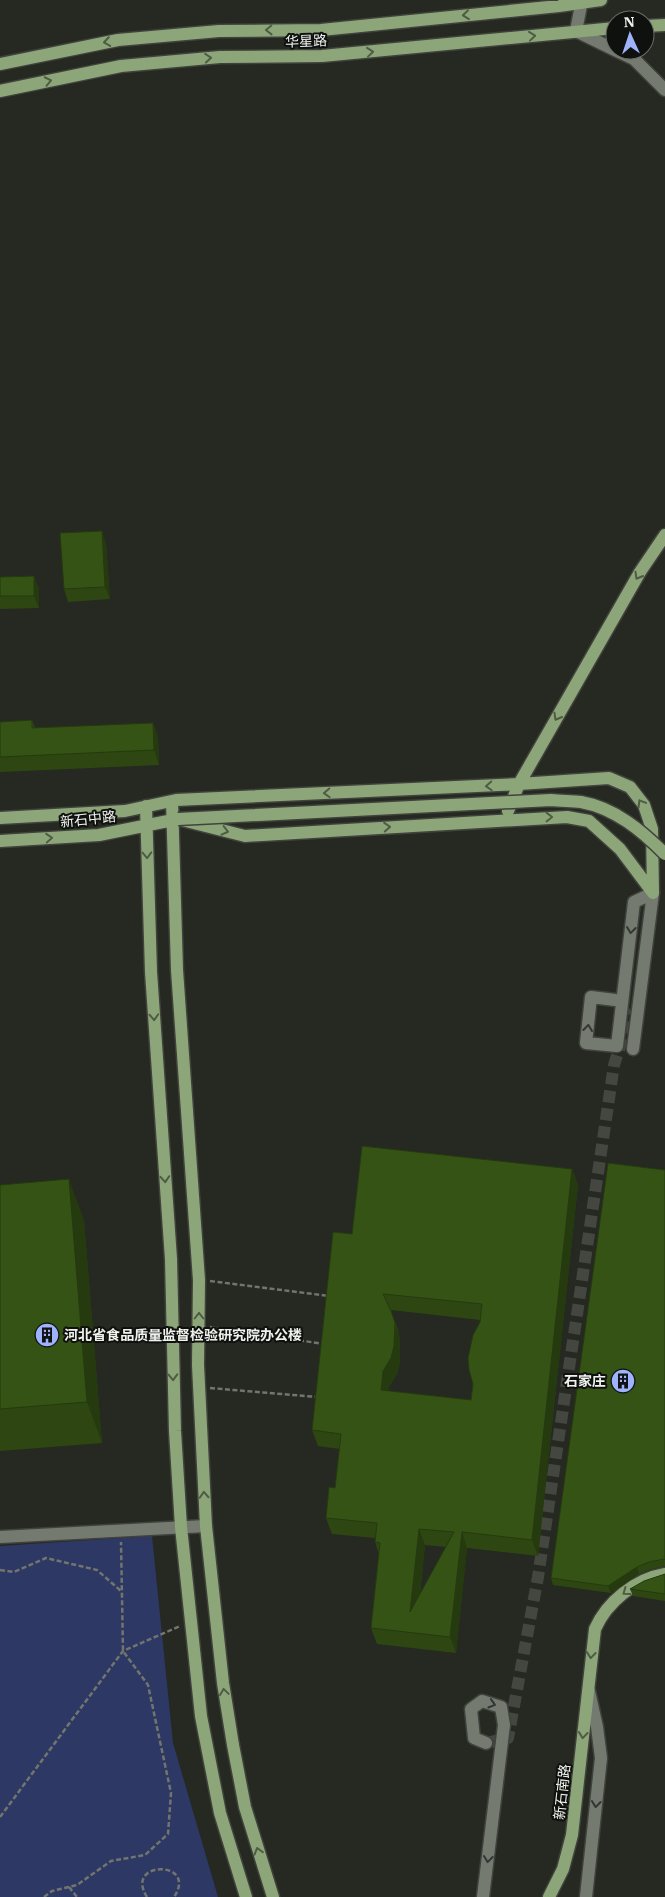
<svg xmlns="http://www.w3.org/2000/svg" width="665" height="1897" viewBox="0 0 665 1897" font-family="'IBM Plex Serif','Noto Sans SC',serif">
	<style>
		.green { fill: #2d3865 }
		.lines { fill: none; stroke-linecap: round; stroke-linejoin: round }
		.minor-tunnel { stroke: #434740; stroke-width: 12; stroke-dasharray: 12 6; stroke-linecap: butt }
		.minor-casing { stroke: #40433d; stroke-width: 15 }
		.major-casing { stroke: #40433d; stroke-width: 15 }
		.path { stroke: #71756e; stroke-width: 2.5; stroke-dasharray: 5 2.5; stroke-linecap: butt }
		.minor { stroke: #757a71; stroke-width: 12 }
		.major { stroke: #8da679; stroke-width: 12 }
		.major-bridge-casing { stroke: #40433d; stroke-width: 15; stroke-linecap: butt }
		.major-bridge { stroke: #8da679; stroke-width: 12 }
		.wall { fill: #2e4712; fill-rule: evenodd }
		.shaded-wall { fill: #253a0f }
		.building { fill: #355315; stroke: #253a0f; fill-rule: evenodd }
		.oneway { stroke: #4e5c44 }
		.oneway2 { stroke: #333631 }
		.labels { text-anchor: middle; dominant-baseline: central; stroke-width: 4; stroke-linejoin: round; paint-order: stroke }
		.street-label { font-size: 14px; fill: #eff2ed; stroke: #0f110e }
		.poi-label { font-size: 14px; font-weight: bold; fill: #eff2ed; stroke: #0f110e; text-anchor: start }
	</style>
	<rect width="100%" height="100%" fill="#252921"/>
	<path class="green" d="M152,1536L173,1743L218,1897H0V1546Z"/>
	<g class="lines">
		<path class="minor-tunnel" d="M486,1743L508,1738L538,1577L614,1065L629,1018L617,1002"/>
		<g class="minor-casing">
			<path id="minor" d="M582,0L576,31L615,50
				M615,50L634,59L665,90
				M615,1000L591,997L586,1043L617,1046L634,902L653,893
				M633,1049L653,893
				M0,1537L206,1526
				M483,1897L504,1725L501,1707L482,1701L471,1709L474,1738L486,1743
				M586,1897L601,1758L597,1727L589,1691"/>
		</g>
		<g class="major-casing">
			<path id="major" d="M645,26L665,25
				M0,64L118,40L219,31L321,30L559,6L601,0
				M0,91L121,66L220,57L322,56L615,28
				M172,801L177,970L199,1280L198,1365L206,1526L223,1683L233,1745L245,1807L273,1897
				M146,806L151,972L171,1259L175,1431L181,1527L201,1716L220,1813L246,1897
				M508,811L519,784L640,572L665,535
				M0,818L125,811L176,800L519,784L609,778L630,787L644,805L652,829L653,893
				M0,841L99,835L178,819L245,836L567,817L589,821L620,849L653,893
				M549,1897L563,1869L572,1835L595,1629C607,1602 635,1579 665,1574"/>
		</g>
		<path class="path" d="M210,1281L329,1296
			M210,1327L324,1344
			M210,1388L317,1397
			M0,1570L14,1572L46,1558L97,1570L121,1591
			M0,1817L123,1651L180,1626
			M69,1887L77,1897
			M44,1897L52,1891L77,1885L111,1861L145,1855L168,1834L171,1793L148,1685L123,1651L121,1542
			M147,1897C123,1860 199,1860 174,1897"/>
		<use href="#minor" class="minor"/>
		<use href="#major" class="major"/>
		<g class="major-bridge-casing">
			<path id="major-bridge" d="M178,819L551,800C561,801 571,801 581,802C615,808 642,831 665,854"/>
		</g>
		<use href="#major-bridge" class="major-bridge"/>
	</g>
	<path class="wall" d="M106,543L110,599L68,602L64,589Z
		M0,577L39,588V608L0,609Z
		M32,720L35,728L153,723L158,737L159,765L0,772V722Z
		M572,1169L578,1185L538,1556L467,1548L456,1653L377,1644L371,1628L379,1554L375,1542V1538L332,1534L326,1518L335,1488L340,1449L318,1446L312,1430L352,1234ZM391,1310L480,1320L471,1400L388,1391L389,1387L397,1374L400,1362V1339L397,1327ZM425,1545L446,1547L420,1595Z
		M665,1170V1566L652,1569L639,1574L611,1593L553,1585L551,1578Z
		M0,1185L84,1220L102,1443L0,1451Z
		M665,1574V1601L633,1596L630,1589Z"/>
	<path class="shaded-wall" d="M102,531L106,543L110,599L105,587Z
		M34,576L39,588V608L34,596Z
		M153,723L158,737L159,765L154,750Z
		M572,1169L578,1185L538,1556L532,1540Z
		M69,1179L84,1220L102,1443L87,1402Z
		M391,1311L400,1339V1362L397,1374L389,1387L387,1406L381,1390Z
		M419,1529L425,1545L416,1628L410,1612Z
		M462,1532L467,1548L456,1653L450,1637Z
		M637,1567L639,1574L611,1593L608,1586Z"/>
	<path class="building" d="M102,531L105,587L64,589L60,533Z
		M34,576V596H0V577Z
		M32,720V728L153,723L154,750L0,757V722Z
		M362,1146L572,1169L532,1540L462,1532L450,1637L371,1628L380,1543L375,1542L377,1523L326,1518L329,1487L335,1488L341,1434L312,1430L333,1232L352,1234ZM383,1294L482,1304L480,1322L473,1335L468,1358L469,1370L473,1384L471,1400L381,1390L383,1371L391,1358L394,1346L395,1323L391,1311ZM419,1529L454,1532L410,1612Z
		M608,1163L665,1170V1560L664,1559L649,1562L637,1567L608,1586L551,1578Z
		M69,1179L87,1402L0,1409V1185Z
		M665,1574V1594L630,1589L644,1581Z"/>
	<defs><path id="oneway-chevron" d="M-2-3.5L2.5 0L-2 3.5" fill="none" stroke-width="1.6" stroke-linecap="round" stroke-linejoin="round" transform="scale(1.25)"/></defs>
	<g class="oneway">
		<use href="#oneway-chevron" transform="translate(466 15) rotate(174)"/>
		<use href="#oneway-chevron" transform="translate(269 30) rotate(179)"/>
		<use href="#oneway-chevron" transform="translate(532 36) rotate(-6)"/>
		<use href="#oneway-chevron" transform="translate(107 42) rotate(171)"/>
		<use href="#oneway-chevron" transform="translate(370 52) rotate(-6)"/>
		<use href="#oneway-chevron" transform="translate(208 58) rotate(-5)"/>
		<use href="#oneway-chevron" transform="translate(48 81) rotate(-12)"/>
		<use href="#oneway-chevron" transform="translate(638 576) rotate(120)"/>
		<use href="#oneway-chevron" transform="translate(557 717) rotate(120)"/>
		<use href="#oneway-chevron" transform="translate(489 786) rotate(177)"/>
		<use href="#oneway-chevron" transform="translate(327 793) rotate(177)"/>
		<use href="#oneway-chevron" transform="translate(641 803) rotate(-121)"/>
		<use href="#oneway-chevron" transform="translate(549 817) rotate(-1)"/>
		<use href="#oneway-chevron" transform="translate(387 827) rotate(-4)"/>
		<use href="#oneway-chevron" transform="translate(225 831) rotate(14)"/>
		<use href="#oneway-chevron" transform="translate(49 838) rotate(-4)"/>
		<use href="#oneway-chevron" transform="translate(147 855) rotate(88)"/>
		<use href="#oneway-chevron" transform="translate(154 1017) rotate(87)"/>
		<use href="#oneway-chevron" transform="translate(165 1179) rotate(86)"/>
		<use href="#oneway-chevron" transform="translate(199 1316) rotate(-90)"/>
		<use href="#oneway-chevron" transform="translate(173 1377) rotate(88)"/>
		<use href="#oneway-chevron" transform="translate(204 1495) rotate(-93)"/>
		<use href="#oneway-chevron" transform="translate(626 1592) rotate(144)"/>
		<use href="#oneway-chevron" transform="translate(591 1655) rotate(96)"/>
		<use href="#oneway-chevron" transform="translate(224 1692) rotate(-98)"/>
		<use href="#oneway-chevron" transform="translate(583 1735) rotate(96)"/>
		<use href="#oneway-chevron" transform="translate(258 1851) rotate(-106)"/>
	</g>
	<g class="oneway2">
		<use href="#oneway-chevron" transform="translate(631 930) rotate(97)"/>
		<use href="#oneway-chevron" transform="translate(588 1028) rotate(-83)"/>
		<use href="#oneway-chevron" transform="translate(492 1704) rotate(17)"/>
		<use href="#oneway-chevron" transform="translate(596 1804) rotate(96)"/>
		<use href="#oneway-chevron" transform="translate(488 1859) rotate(97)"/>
	</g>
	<defs>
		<g id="building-disc" transform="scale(1.25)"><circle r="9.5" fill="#9fb3fd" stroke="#0f110e"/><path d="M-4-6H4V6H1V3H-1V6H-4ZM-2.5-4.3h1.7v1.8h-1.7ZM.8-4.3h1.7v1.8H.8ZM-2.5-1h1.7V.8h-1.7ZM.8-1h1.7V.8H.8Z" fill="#111"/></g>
	</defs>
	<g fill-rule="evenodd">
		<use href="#building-disc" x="47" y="1335"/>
		<use href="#building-disc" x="623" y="1381"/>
	</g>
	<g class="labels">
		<g class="street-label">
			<text transform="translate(306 41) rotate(-2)">华星路</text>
			<text transform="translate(88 819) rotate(-6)">新石中路</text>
			<text transform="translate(562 1792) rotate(-84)">新石南路</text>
		</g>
		<g class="poi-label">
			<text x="64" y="1335">河北省食品质量监督检验研究院办公楼</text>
			<text x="606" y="1381" text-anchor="end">石家庄</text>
		</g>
	</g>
	<g transform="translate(630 35) rotate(357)"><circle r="24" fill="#0f110e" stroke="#696b67"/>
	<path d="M0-4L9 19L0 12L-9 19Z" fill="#9fb3fd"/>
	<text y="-8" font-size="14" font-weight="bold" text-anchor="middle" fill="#eff2ed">N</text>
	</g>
</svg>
